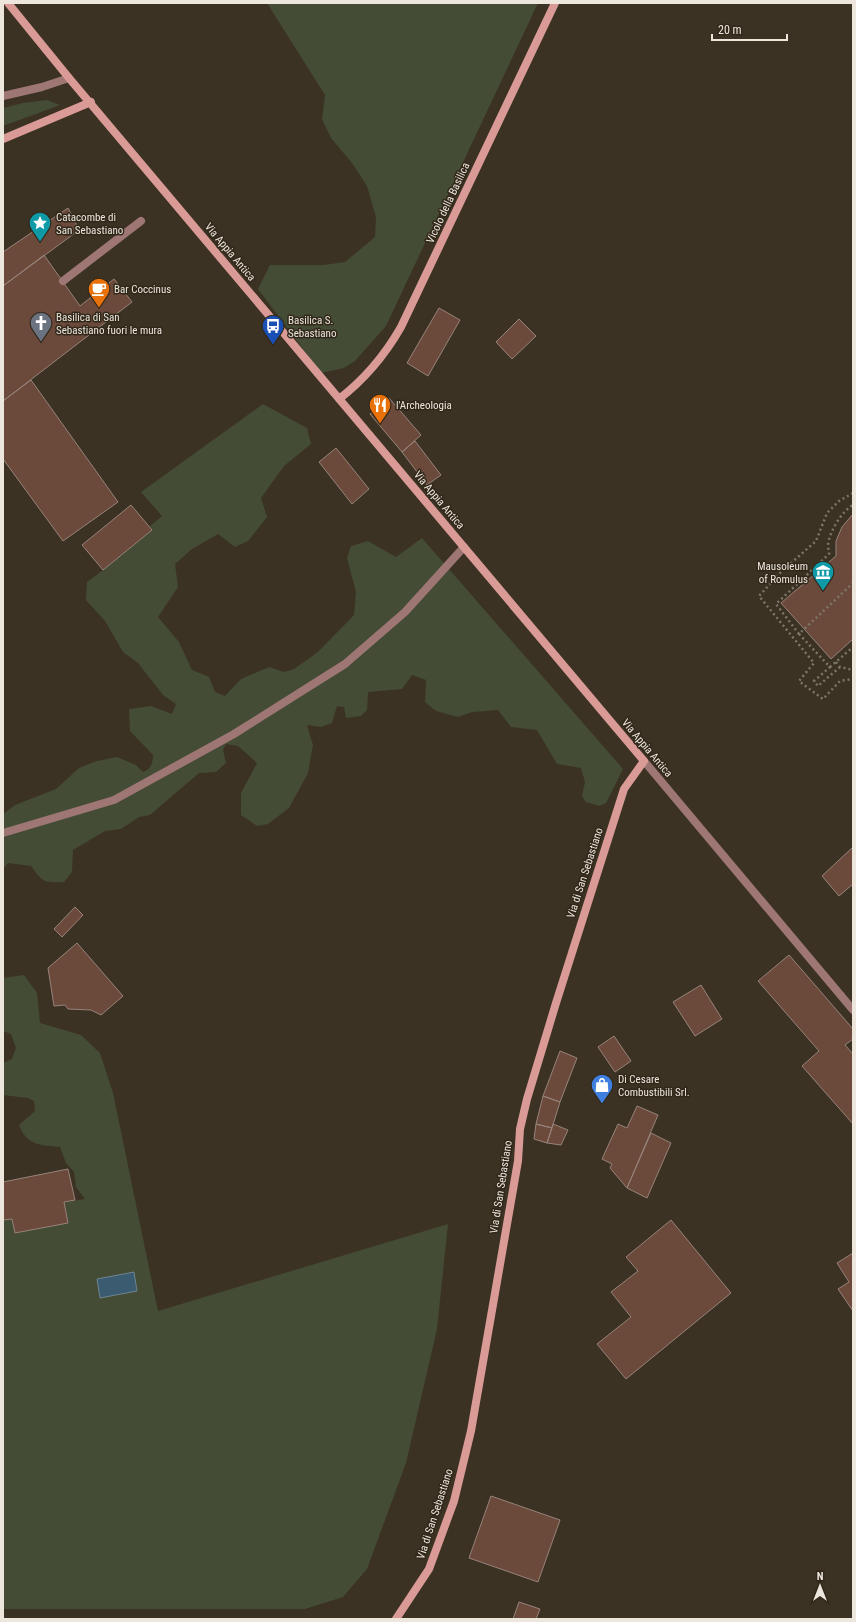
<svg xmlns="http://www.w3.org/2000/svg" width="856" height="1622" viewBox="0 0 856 1622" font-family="'Roboto Condensed',sans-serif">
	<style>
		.green { fill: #444c35 }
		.water { fill: #3b5b70; stroke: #708591 }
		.building { fill: #6b4a3b; stroke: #97837b }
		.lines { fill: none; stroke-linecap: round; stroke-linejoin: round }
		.path { stroke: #7e766a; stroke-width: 2.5; stroke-dasharray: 2 3; stroke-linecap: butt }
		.lane { stroke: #9e7674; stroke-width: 8 }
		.street { stroke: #9e7674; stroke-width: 8 }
		.secondary { stroke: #da9b97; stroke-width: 8 }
		.labels { text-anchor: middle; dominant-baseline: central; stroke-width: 3; stroke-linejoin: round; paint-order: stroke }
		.street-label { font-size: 11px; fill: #ece6dd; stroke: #31281a }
		.poi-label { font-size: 11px; fill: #ece6dd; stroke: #31281a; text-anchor: start }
	</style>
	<rect width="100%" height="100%" fill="#3b3223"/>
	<path class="green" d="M267,3H538L386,326L355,361L344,368L321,373L258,289L270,265H324L345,262L375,237L376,217L367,186L352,163L331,138L322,119L325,95Z
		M47,100L60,105L3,126V108L23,103Z
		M263,404L307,428L311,444L284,466L261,498L267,517L248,541L235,547L218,534L192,549L175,564L178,587L158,617L179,642L192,670L209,677L215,692L225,696L241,679L269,667L284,672L294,669L318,652L354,615L356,592L347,558L351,546L368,541L396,557L422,538L623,769L606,803L599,806L586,802L582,796L585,782L581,768L557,764L537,730L511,727L498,710L472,712L458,717L436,711L425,702L426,680L412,675L402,689L368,692L367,710L361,716L346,718L344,707L337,706L332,723L321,727L307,725L313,745L308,773L289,808L268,824L257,826L241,815V793L257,763L238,746L226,744L223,750L226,763L216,772L199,773L150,815L139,817L121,829L105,831L73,850L72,872L64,882C43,883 43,882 31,866L8,863L3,869V814L15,805L56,789L79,768L97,761L117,757L136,765L143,772C151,770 153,762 153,755L130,731L129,709L151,706L172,714L176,704L163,695L138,663L123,652L105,621L86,600L87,582L103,570L152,530L150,526L162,516L141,492Z
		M24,975L37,993L40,1023L81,1035L100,1053L113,1093L158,1311L448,1224L437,1329L406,1463L367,1569L343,1597L305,1609H3V1220L12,1219L15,1233L68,1223L64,1202L85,1199L76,1187L74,1172L66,1163L60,1147C41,1145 27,1146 19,1125L35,1111L34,1101L28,1098L3,1095V1063L12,1059L16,1048L11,1034L3,1031V978Z"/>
	<path class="water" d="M134,1272L137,1291L100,1298L97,1279Z"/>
	<path class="building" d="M68,208L79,230L3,286V252Z
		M44,255L80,306L114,279L132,302L3,401V286Z
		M439,308L460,320L428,376L407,363Z
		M519,319L536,336L512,359L496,342Z
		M31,380L118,502L63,541L3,459V401Z
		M389,398L421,435L402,452L370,414Z
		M415,441L441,475L427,485L402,452Z
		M336,448L369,489L352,504L319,462Z
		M131,505L152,530L103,570L82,545Z
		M853,514V639L831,659L781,603L836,556V541L842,527Z
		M853,847V884L839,896L822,876Z
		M75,907L83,915L62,937L54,929Z
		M77,943L123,996L101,1015L91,1010L68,1009L65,1005L54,1006L48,968Z
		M789,955L853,1029V1039L845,1045L853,1054V1124L802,1066L819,1051L758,981Z
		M701,985L722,1019L695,1036L673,1002Z
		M614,1036L631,1061L615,1072L598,1047Z
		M560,1051L577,1058L560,1102L543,1096Z
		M543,1096L560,1102L552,1128L536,1124Z
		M637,1106L658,1115L627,1188L610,1168L612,1164L602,1159L618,1124L627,1128Z
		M536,1124L552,1128L547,1143L534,1139Z
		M553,1124L568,1130L561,1145L547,1143Z
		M651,1133L671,1143L647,1198L627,1188Z
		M68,1169L75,1200L64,1202L68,1223L15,1233L12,1219L3,1220V1182Z
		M671,1220L731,1293L626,1379L597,1344L631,1317L611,1292L638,1271L626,1257Z
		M853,1253V1311L838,1289L849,1282L837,1263Z
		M491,1496L560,1520L538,1582L469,1558Z
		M519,1602L540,1609L536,1619H513Z"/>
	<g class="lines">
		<path class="path" d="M853,493L839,501L827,513L816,541L781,572L759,596L814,663L799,681L823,699L840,681L853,679
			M803,579L809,584
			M799,634L776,604L829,554C829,551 828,548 828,545C829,532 842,511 853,505
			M836,662L840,667L853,670
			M830,667L853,647
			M840,667L818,686L814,681L830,667L799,634L853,583"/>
		<path class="lane" d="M3,96L42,87L69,78
			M3,833L114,800L234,734L345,664L405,612L464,547"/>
		<path class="street" d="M63,281L141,221
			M644,761L853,1010"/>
		<path class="secondary" d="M8,3L69,78L644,761L624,789L556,1003L527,1099L520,1129L518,1161L471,1431L454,1501L429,1569L396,1619
			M3,139L91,102
			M339,399C365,379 385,355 401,327L555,3"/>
	</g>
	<defs>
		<g id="sight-pin" transform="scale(1.15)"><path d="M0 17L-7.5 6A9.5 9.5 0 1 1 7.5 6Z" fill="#0f9aa8" stroke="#31281a"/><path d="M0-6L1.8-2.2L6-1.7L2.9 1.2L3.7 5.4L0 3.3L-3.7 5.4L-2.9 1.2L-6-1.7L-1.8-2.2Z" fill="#fff"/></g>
		<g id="cafe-pin" transform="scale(1.15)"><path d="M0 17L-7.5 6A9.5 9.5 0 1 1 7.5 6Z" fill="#e8710a" stroke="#31281a"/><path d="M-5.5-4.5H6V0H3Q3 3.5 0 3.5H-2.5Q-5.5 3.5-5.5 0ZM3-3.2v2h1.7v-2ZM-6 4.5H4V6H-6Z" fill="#fff"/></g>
		<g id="church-pin" transform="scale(1.15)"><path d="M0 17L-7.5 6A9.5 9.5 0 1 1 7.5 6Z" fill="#6b7280" stroke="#31281a"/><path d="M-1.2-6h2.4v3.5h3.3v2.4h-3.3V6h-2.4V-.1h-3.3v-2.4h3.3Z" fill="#fff"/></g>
		<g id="bus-pin" transform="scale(1.15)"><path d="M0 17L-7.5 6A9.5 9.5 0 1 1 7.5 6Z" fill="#1a4fb4" stroke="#31281a"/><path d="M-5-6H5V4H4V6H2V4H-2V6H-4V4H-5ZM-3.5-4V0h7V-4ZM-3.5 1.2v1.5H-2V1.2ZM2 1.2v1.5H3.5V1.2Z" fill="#fff"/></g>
		<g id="restaurant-pin" transform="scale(1.15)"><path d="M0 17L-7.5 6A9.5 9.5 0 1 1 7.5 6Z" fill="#e8710a" stroke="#31281a"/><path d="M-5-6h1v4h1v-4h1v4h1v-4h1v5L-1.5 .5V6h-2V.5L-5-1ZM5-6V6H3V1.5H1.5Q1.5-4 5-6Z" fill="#fff"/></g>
		<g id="museum-pin" transform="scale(1.15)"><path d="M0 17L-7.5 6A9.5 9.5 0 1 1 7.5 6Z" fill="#0f9aa8" stroke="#31281a"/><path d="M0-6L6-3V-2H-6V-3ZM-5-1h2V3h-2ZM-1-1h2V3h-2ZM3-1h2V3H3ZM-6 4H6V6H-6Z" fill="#fff"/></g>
		<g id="shop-pin" transform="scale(1.15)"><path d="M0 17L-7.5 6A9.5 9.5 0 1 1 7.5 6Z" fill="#3f7fe0" stroke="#31281a"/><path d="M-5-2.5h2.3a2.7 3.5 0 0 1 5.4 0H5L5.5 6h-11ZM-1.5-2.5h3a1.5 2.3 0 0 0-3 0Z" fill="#fff"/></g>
	</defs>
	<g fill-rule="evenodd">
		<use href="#sight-pin" x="40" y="223"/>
		<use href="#cafe-pin" x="99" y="289"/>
		<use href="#church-pin" x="41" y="323"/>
		<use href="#bus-pin" x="273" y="326"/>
		<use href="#restaurant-pin" x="380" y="405"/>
		<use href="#museum-pin" x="823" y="572"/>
		<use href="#shop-pin" x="602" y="1085"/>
	</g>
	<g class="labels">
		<g class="street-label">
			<text transform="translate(448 203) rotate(-65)">Vicolo della Basilica</text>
			<text transform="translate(230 252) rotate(50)">Via Appia Antica</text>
			<text transform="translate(439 500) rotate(50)">Via Appia Antica</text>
			<text transform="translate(647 748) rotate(50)">Via Appia Antica</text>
			<text transform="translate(585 873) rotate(-72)">Via di San Sebastiano</text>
			<text transform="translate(501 1187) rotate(-81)">Via di San Sebastiano</text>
			<text transform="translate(435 1514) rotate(-72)">Via di San Sebastiano</text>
		</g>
		<g class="poi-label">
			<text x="56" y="217">Catacombe di<tspan x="56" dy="13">San Sebastiano</tspan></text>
			<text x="114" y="289">Bar Coccinus</text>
			<text x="56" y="317">Basilica di San<tspan x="56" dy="13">Sebastiano fuori le mura</tspan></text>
			<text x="288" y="320">Basilica S.<tspan x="288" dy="13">Sebastiano</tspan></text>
			<text x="396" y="405">l'Archeologia</text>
			<text x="808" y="566" text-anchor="end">Mausoleum<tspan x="808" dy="13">of Romulus</tspan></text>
			<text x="618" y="1079">Di Cesare<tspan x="618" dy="13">Combustibili Srl.</tspan></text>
		</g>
	</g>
	<rect width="856" height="1622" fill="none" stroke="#ece6dd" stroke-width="8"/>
	<g transform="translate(820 1586)" stroke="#31281a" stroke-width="3" paint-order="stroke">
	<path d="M0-3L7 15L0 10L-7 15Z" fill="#ece6dd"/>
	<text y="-6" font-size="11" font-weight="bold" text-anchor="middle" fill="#ece6dd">N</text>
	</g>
	<path d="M712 34v6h75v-6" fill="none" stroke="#ece6dd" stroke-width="2"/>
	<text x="718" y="34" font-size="12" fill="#ece6dd" stroke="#31281a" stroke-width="3" paint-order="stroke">20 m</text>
</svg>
